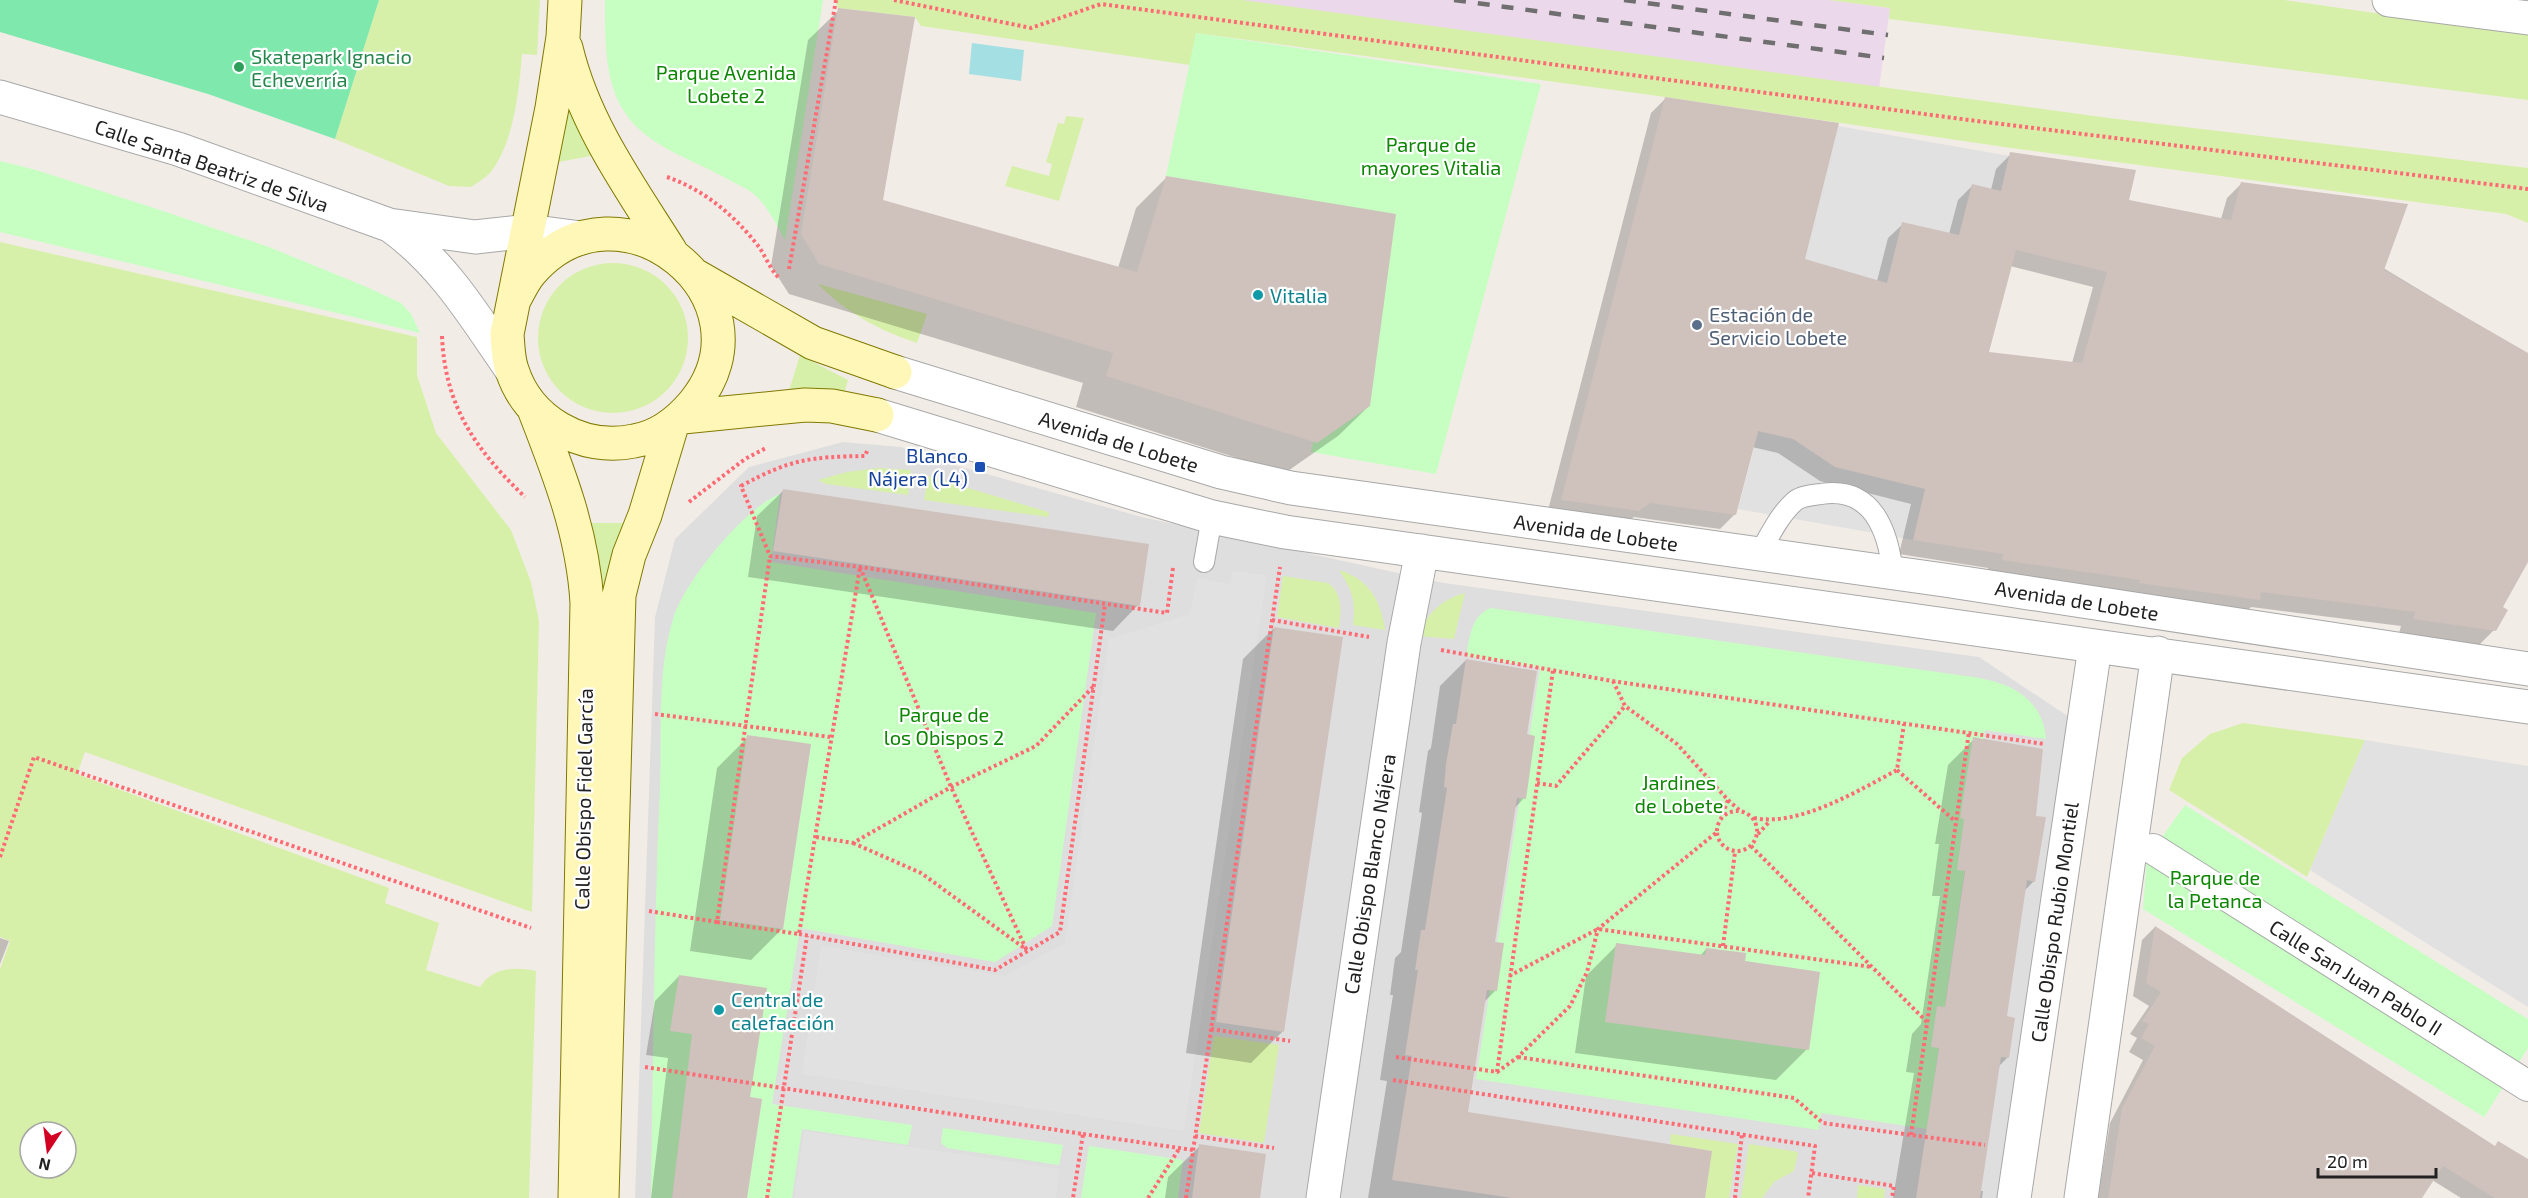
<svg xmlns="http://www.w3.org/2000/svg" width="2528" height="1198" viewBox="0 0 2528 1198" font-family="'Exo 2',sans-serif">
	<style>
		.residential { fill: #dfdede }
		.industrial { fill: #ecd8eb }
		.grass { fill: #d7f0a9; fill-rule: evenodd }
		.park { fill: #c6ffc1; fill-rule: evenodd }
		.pitch { fill: #7ee8ad }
		.parking { fill: #e1e1e1 }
		.water { fill: #a3dfe3 }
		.shadow { fill: #0003; fill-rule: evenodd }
		.building { fill: #cfc1bc; fill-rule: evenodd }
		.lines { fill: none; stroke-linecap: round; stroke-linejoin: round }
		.service-casing { stroke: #a8a8a8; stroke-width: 22 }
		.pedestrian-casing { stroke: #a8a8a8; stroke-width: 32 }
		.minor-casing { stroke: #a8a8a8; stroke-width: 35 }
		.secondary-casing { stroke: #807900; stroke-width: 35 }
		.path { stroke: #ff6b74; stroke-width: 4; stroke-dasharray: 3 3; stroke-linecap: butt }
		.service { stroke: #fff; stroke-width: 20 }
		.pedestrian { stroke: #fff; stroke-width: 30 }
		.minor { stroke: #fff; stroke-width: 33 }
		.secondary { stroke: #fff7b8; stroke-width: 33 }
		.rail { stroke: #6f6f6f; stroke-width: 4.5; stroke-dasharray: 12 12; stroke-linecap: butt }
		.leisure-dot { fill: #2e9e5b; stroke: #fff; stroke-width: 2 }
		.culture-dot { fill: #0f9aa8; stroke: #fff; stroke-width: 2 }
		.service-dot { fill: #5c6f8a; stroke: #fff; stroke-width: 2 }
		.transit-dot { fill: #1a4fb4; stroke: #fff; stroke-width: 2 }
		.labels { text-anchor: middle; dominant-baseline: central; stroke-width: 4.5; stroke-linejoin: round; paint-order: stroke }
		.leisure-label { font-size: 20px; fill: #27864d; stroke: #fff; text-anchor: start }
		.park-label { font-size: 20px; fill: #0c8702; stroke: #fff }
		.street-label { font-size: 20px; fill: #212121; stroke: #fff }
		.culture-label { font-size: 20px; fill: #0d838f; stroke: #fff; text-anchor: start }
		.service-label { font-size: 20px; fill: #4e5e75; stroke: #fff; text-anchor: start }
		.transit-label { font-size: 20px; fill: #164399; stroke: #fff; text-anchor: end }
	</style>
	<rect width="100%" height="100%" fill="#f2ece7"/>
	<path class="residential" d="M843,442L901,447L954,465L1142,517L1444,583L1979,657L2075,721L1999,1198H635L655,617L675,539L749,467Z"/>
	<path class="industrial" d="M1229,0H1829L1890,8L1877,103Z"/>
	<path class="grass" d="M379,0H540L537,55L522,54C519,91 514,143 490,173C485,178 477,183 471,187L449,186L335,139Z
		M835,0H1242L2109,118L2528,168V223L2506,214L2011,148L1665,97L1196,33L1190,65L921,26L915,17L838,8Z
		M1829,0H2284L2528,35V100L1889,19L1890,8Z
		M559,105L572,106L595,155L549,164Z
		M1066,116L1084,118L1059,201L1005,186L1012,166L1049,176L1052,164L1046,162L1058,123L1064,124Z
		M0,242L417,337V375L436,433L511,530L531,582L539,621L532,912L85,752L77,774L389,888L385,903L439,923L426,970L480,987C492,968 515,966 536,971L529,1198H0V969L10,941L0,937ZM30,1132H66V1168H30Z
		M538 338a75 75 0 1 1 150 0a75 75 0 1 1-150 0Z
		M818,284L927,314L917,343C879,330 846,313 818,284Z
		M800,355L848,380L844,394L789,391Z
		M879,468L911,470L908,495L826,484L818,480L847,472Z
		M928,476L1048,512L1049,514L1048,517L924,500Z
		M589,523H625L601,606Z
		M1339,570C1368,579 1381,599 1385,630L1353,625C1356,602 1352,589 1339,570Z
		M1283,576L1328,583C1343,593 1341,612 1339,628L1277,617Z
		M1465,593L1454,639L1418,636C1428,612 1441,600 1465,593Z
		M2243,723L2365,740L2307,877L2169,790L2182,758L2210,734Z
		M1214,1036L1279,1045L1264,1143L1199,1133Z
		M1671,1134L1738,1144L1729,1198H1705L1711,1151L1670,1144Z
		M1749,1144L1798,1152L1794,1171L1774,1182L1762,1198H1741Z
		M1858,1185L1885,1189L1884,1198H1857Z"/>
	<path class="park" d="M605,0H823L785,240C777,225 768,207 755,195C748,189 738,185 731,181C694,159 644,147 622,108C604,78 605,34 605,0Z
		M1196,33L1541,84L1436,474L1311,452L1362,209L1166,176Z
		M0,161L36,170L157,209L269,247L369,288L401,303L411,314L420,333L0,232Z
		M780,494L771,562L1096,613L1052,926L995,962L800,928L772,1104L912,1125L908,1145L802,1129L792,1198H747L762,1099L686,1086L672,1198H651C653,1060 654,923 660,786C662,731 657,671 673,619C684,582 744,508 780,494ZM747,735L811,745L783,929L720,920Z
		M1491,608L1979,678C2014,684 2043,701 2046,739L1985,730L1927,1129L1821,1113L1819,1130L1476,1079L1540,668L1466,656C1470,637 1471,615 1491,608ZM1706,948L1718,949L1717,958L1732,960L1733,951L1746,953L1745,961L1820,972L1809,1050L1705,955Z
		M2185,805L2528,1019V1048L2484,1117L2143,909L2147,858Z
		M943,1128L1063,1145L1059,1165L947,1148L941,1143Z
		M1089,1146L1183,1160L1178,1198H1081Z"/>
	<path class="pitch" d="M0,0H379L335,139L208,94L0,32Z"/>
	<path class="parking" d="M1838,126L2010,156L1913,540L1738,509Z
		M1233,571L1267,575L1184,1131L802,1074L821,946L1005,976L1065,943L1109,639L1190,614L1197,578L1230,584Z
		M2365,740L2528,766V1007L2310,870Z
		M804,1131L1060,1169L1056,1198H794Z"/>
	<path class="water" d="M972,43L1024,50L1021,81L969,74Z"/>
	<path class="shadow" d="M839,10L881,201L1118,268L1136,208L1167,177L1369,406L1338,436L1285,473L1076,407L1083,383L789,294L771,266L808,40Z
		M1666,98L1803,260L1877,281L1888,238L1903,224L1949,234L1958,200L1973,185L1991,190L1996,169L2011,154L2127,201L2221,219L2227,198L2242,183L2528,355V560L2501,607L2494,630L2479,645L2399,633L2401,626L2251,607L2244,614L1988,574V568L1899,554L1911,504L1820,481L1778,453L1752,447L1735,514L1720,529L1634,517L1623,525L1547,514L1651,113ZM2010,266L2093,287L2072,363L1987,354Z
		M783,491L1138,605L1113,631L748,577L757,516Z
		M1274,628L1282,1032L1251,1063L1186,1053L1243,659Z
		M1466,660L1526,735L1524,798L1514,809L1493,944L1495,991L1484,1002L1467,1113L1703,1198H1368L1387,1081L1380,1080L1393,995H1390L1395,958L1401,952L1422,813L1419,812L1428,751L1431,748L1440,686Z
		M748,737L782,929L751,960L690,951L717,768Z
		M1974,739L2034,817V881L2024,891L2005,1018L2008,1057L1998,1067L1979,1191H1983L1982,1198H1893L1914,1073L1906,1072L1912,1034L1921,1024L1940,896H1932L1939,844H1935L1948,765Z
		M2155,927L2494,1147L2528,1161V1198H2461L2432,1180L2420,1198H2098L2110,1123L2143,1060L2129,1052L2137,1038L2130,1034L2149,1006L2133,996L2142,940Z
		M0,938L9,941L0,964Z
		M1617,945L1700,956L1706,949L1743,962L1807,1049L1776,1080L1575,1053L1586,976Z
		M679,976L748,1098L746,1198H651L668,1058L646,1055L655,1001Z
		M1200,1146L1258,1198H1165L1168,1177Z"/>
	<path class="building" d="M838,8L915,17L883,200L1137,272L1166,176L1396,214L1370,406L1317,443L1106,376L1113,353L819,264L801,234Z
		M1665,97L1839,123L1805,259L1887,283L1902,222L1959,235L1972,184L2001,191L2010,152L2136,170L2129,200L2231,220L2241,182L2408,204L2384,270L2528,353V562L2503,607L2508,610L2496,631L2413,619L2415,612L2261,592L2260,600L2139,583L2140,580L2002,560L2003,554L1913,540L1925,489L1835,467L1793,439L1758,431L1736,515L1650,503L1639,511L1561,500ZM2016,250L2107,272L2082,363L1989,352Z
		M783,489L1149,544L1140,606L773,551Z
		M1274,627L1343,637L1284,1032L1216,1022Z
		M1466,659L1537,671L1527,734L1535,736L1526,799L1517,798L1495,942L1504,943L1497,991L1487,990L1468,1112L1712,1151L1705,1198H1512L1392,1180L1412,1056L1405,1055L1418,970H1415L1421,930H1425L1447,788L1444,787L1446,764L1453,724H1456Z
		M747,735L811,744L783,929L720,920Z
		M1973,737L2043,749L2036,816L2046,817L2035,882L2027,880L2007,1016L2015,1018L2009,1058L2001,1057L1980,1198H1916L1939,1048L1931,1047L1937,1006L1945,1007L1965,871L1957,870L1964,819L1960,818Z
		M2155,926L2495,1146L2498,1141L2528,1159V1198H2495L2443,1166L2422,1198H2108L2122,1108L2155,1046L2141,1038L2149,1024L2142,1021L2161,992L2146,983Z
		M1616,943L1705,955L1706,948L1746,953L1745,961L1820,972L1809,1050L1605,1022Z
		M679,975L767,988L750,1097L762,1099L747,1198H672L692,1034L670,1031Z
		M1199,1144L1266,1154L1260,1198H1192Z"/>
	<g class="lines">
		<g class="service-casing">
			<path id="service" d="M1759,554C1769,537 1779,515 1795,501C1801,496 1813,495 1821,494C1873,486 1888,531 1893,573
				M1204,562L1212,517"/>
		</g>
		<g class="pedestrian-casing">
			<path id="pedestrian" d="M2153,849L2528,1086"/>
		</g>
		<g class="minor-casing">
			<path id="minor" d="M2389,0L2528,18
				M0,97L178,149L389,225L475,237L528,231L581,238
				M391,226C443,263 475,317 511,369
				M895,372L1221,472L1291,488L1944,580L2528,669
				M877,415L1212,517L1285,532L2528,707
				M1323,1198L1404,643L1422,551
				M2014,1198L2095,647
				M2081,1198L2158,653"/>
		</g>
		<g class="secondary-casing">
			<path id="secondary" d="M566,48C584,124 630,187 671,252
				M696,276L813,343L895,372
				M514,300C519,291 524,280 530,273C620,167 779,299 694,403C678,422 659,437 634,441C582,452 528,421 512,370C508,359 508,346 507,334L552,108L563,37L565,0
				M534,409C559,473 583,534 587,603L575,1198
				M683,417L805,405L832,406L877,415
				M602,1198L619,595L629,555L645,515L672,425"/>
		</g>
		<path class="path" d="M894,0L1031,28L1101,4L1969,120L2528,189
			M667,177C705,190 735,216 759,247C766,257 770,269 779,278
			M789,269L836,0
			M442,336C445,407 476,450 525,497
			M867,451L865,456C809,457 791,459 741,486L770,556L860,567L1167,613L1173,568
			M689,502L745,459L766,448
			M860,567L951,787L1027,951
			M1272,620L1369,637
			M1441,650L1612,681L2044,744
			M1613,681L1625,706L1677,744L1728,800L1721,818
			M655,714L830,737
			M1897,770L1955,821
			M1537,783L1556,786L1625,706
			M1728,800L1739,810
			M1717 831a20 20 0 1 1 40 0a20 20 0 1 1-40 0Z
			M1754,818C1798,827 1858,791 1897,770L1904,724
			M1758,834L1769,822
			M816,837L853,843L951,787L1036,746L1093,687
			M853,843L921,873L1027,950
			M1751,846L1927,1022
			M0,857L34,757L531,928
			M649,911L717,922L770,556
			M717,922L799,934L860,567
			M799,934L995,970L1060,932L1105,604
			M1723,946L1735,852
			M1509,976L1598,929L1872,967
			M1211,1029L1290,1041
			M1396,1057L1497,1072L1518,1057L1570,1006L1587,972L1598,929L1717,832
			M1518,1057L1794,1098L1823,1123L1985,1145
			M645,1067L1083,1134L1073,1198
			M1497,1072L1553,670
			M1393,1080L1815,1146L1808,1198
			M1083,1134L1193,1150
			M1911,1135L1969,732
			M1195,1136L1274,1148
			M1812,1173L1894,1186L1892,1198
			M767,1198L807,936
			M1148,1198L1179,1149
			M1186,1198L1280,567
			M1735,1198L1742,1134"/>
		<use href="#service" class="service"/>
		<use href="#pedestrian" class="pedestrian"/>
		<use href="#minor" class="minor"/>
		<use href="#secondary" class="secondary"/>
		<path class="rail" d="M1454,0L1884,58
			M1624,0L1888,35"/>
	</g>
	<circle class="leisure-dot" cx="239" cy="67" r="6"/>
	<g class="culture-dot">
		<circle cx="1258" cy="295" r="6"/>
		<circle cx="719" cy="1010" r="6"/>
	</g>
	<circle class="service-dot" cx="1697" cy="325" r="6"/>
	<rect class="transit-dot" x="974" y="461" width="12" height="12" rx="3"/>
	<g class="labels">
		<g class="leisure-label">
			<text x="251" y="56">Skatepark Ignacio<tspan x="251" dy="23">Echeverría</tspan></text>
		</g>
		<g class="park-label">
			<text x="726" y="72">Parque Avenida<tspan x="726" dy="23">Lobete 2</tspan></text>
			<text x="1431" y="144">Parque de<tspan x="1431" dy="23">mayores Vitalia</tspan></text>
			<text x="944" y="714">Parque de<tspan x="944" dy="23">los Obispos 2</tspan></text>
			<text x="1679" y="782">Jardines<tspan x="1679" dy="23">de Lobete</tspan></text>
			<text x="2215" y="877">Parque de<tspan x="2215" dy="23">la Petanca</tspan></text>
		</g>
		<g class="street-label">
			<text transform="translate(212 165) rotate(19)">Calle Santa Beatriz de Silva</text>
			<text transform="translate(1119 441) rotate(17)">Avenida de Lobete</text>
			<text transform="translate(1596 532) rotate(8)">Avenida de Lobete</text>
			<text transform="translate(2077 600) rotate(9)">Avenida de Lobete</text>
			<text transform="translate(583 799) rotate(-89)">Calle Obispo Fidel García</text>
			<text transform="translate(1369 874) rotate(-81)">Calle Obispo Blanco Nájera</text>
			<text transform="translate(2054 922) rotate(-82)">Calle Obispo Rubio Montiel</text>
			<text transform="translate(2356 977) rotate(32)">Calle San Juan Pablo II</text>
		</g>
		<g class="culture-label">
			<text x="1270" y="295">Vitalia</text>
			<text x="731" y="999">Central de<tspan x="731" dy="23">calefacción</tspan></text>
		</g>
		<g class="service-label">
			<text x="1709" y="314">Estación de<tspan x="1709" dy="23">Servicio Lobete</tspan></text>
		</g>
		<g class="transit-label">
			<text x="968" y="455">Blanco<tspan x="968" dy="23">Nájera (L4)</tspan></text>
		</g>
	</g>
	<g transform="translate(48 1150) rotate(193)"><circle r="28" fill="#ffffff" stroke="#a6a6a6" stroke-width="1.5"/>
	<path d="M0-4.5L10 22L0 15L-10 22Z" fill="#d20022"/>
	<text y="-9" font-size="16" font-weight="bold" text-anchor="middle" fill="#212121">N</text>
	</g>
	<path d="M2318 1168v9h118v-9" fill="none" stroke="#212121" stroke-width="3"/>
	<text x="2327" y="1168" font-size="18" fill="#212121" stroke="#ffffff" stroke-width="4.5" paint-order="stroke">20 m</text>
</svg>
